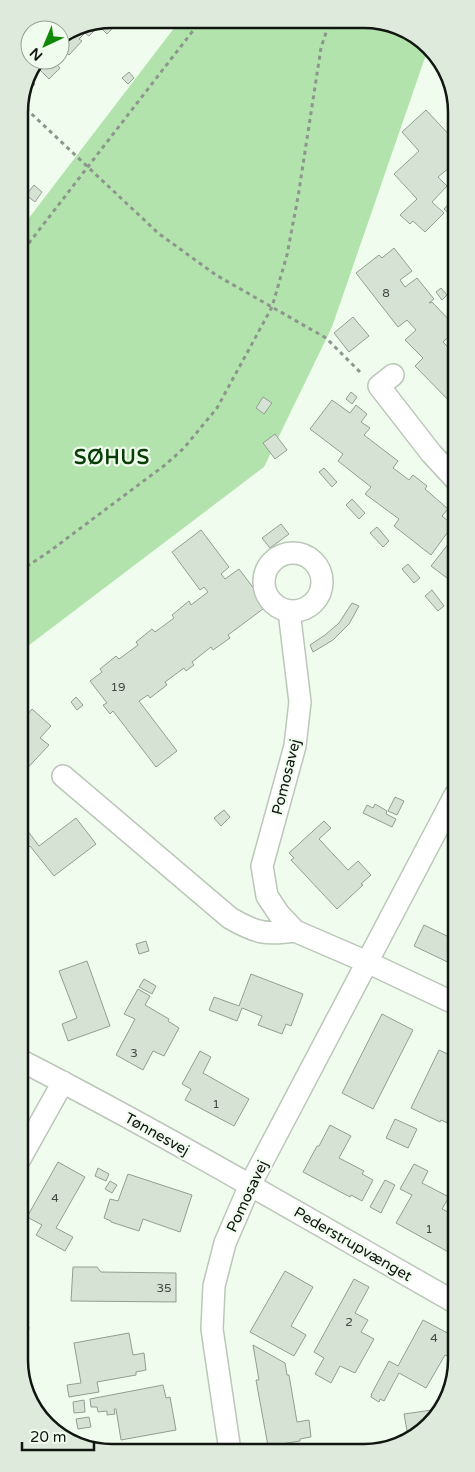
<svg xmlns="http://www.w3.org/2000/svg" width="475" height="1472" viewBox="0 0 475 1472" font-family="'Varela Round',sans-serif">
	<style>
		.green { fill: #b2e3ad }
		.building { fill: #d6e2d4; stroke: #929e91 }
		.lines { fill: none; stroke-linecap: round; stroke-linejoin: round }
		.minor-casing { stroke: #bbc7b9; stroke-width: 24 }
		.path { stroke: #8d968c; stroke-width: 3; stroke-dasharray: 4 4; stroke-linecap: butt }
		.minor { stroke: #fff; stroke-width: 21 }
		.labels { text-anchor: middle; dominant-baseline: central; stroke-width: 4.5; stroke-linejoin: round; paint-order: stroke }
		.number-label { font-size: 12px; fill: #434942 }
		.street-label { font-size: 15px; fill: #121611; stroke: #f0fdee }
		.district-label { font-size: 20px; font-weight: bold; letter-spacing: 1px; fill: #083e05; stroke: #f0fdee }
		.rim { fill: none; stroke: #121611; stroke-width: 2.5 }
	</style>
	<rect width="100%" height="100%" fill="#f0fdee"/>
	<path class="green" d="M181,19L382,21L429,46L332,327L264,467L20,652L19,231Z"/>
	<path class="building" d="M111,19L117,24L107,34L99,26L89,36L85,33L79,39L82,41L69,55L60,47V38Z
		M36,60H59L56,64L60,68L49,79L39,69L29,78L35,84L30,90L24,85L28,70Z
		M129,72L134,78L128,84L122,78Z
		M426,110L455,141V163L438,177L447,186L432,202L444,213L425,232L413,221L410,224L400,215L417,199L394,174L419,151L402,132Z
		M34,185L42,192L35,202L26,195Z
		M455,197V220L444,209Z
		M394,248L412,271L400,280L405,287L417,278L434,299L429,303L432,302L455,326V330L443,342L455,354V407L415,366L423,358L405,340L416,330L407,320L398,327L356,273L379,255L382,258Z
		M441,288L447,295L442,300L436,292Z
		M353,317L369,336L349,352L334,333Z
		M351,392L357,397L352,404L346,399Z
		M263,397L272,403L264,414L256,408Z
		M332,400L350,413L356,405L367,414L361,422L370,428L364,435L398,461L393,468L409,480L413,475L427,486L425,489L448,509L442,516L453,525L431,555L394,526L399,519L365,494L371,487L338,461L343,454L310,429Z
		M275,434L287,450L275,459L263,443Z
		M324,468L337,482L332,487L319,472Z
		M352,499L365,513L359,519L346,505Z
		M281,524L289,534L270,548L262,538Z
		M377,527L389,541L383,547L370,533Z
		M201,530L229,567L221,574L225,579L239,569L267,606L228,635L230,638L213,650L211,647L192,662L194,665L186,671L184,668L165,682L167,685L150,698L148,695L139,701L177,751L156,767L113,711L110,714L103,705L107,703L90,681L102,672L100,669L116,656L119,659L138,645L136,642L152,629L155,632L174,618L172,615L189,601L191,605L208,592L204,587L200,590L172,552Z
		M453,538L455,540V584L431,566Z
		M408,564L420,578L414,583L402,569Z
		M432,590L444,606L438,611L425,596Z
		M352,603L359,606L349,624L333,640L313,652L310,645L325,635L339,623Z
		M76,697L83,705L77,710L71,702Z
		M32,709L51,726L40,738L49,745L20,776L28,787L20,793V723Z
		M395,797L404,801L397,815L388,811Z
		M375,804L387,811L386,814L396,819L392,827L363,813L367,805L373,808Z
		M224,810L230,817L221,826L214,818Z
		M76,818L96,844L54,876L30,846L20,854V823L21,822L39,846Z
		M324,821L331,828L319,839L348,870L358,861L371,875L361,884L363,885L337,909L291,860L294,858L289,853Z
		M424,925L453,939L456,934V966L414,946Z
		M146,941L149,951L139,954L136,944Z
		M87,961L110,1026L68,1041L62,1024L77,1018L59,971Z
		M251,974L303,994L291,1026L286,1024L282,1034L258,1025L262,1016L242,1008L237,1021L209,1010L214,997L239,1006Z
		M144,979L156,986L152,994L139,987Z
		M138,989L150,996L145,1005L169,1019L168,1021L179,1028L164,1056L153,1051L143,1070L116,1055L135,1019L124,1014Z
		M382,1014L413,1030L373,1109L342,1093Z
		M439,1050L456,1058V1117L452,1125L441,1120L440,1122L411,1108Z
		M200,1051L211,1057L203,1073L249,1099L234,1126L185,1100L191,1089L182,1084Z
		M395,1119L417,1129L408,1148L386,1138Z
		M330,1125L351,1136L339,1158L364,1171L362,1174L373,1180L362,1201L351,1195L350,1197L303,1172L317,1146H319Z
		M58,1162L85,1177L56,1228L73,1237L65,1251L36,1235L42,1225L27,1217Z
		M414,1164L428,1171L422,1183L449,1197L442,1209L456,1216V1247L452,1254L396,1223L412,1195L400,1189Z
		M98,1168L109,1174L106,1181L95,1176Z
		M128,1174L192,1195L180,1232L143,1219L139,1231L111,1222V1221L104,1218L110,1199L118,1201Z
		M385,1180L395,1185L381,1213L370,1207Z
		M110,1181L117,1185L112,1193L105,1189Z
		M73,1267H97L101,1272L176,1273V1302L71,1301Z
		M20,1269L26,1270L20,1310Z
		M285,1271L313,1287L291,1326L306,1335L294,1356L250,1332Z
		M354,1279L369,1287L355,1313L368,1320L361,1332L374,1339L355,1373L340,1366L331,1383L315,1374L324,1358L314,1352Z
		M423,1320L455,1337L454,1339L456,1340V1360L445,1355L426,1388L399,1373L384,1401L380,1399L379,1402L371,1397L372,1395H371L389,1361L398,1366Z
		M20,1325L29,1327L25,1352L20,1353Z
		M129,1333L133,1355L144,1353L146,1370L136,1372V1375L97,1382L99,1392L69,1397L67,1385L81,1383L74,1343Z
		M253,1345L285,1363L287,1375H289L297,1422L309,1420L311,1437L300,1439V1441L268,1446L256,1380H259Z
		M163,1385L166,1398L170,1397L176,1430L121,1440L116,1409H114L115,1414L107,1415V1411L98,1412L97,1407H91L90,1399Z
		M84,1400L85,1412L74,1413L73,1402Z
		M439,1409L433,1422L423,1427L407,1431L404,1414Z
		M44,1413L46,1426L39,1414Z
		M89,1417L91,1427L78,1429L76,1419Z"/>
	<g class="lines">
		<g class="minor-casing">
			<path id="minor" d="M393,375L379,386L431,453L455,479
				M264 582a29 29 0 1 1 58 0a29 29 0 1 1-58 0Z
				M289,611L300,702L295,746L262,866L267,896L279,914L295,931L367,962L456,1004
				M63,776L230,918C256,933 265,935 295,931
				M20,1060C168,1136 312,1221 456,1303
				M20,1159L63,1082
				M230,1451L212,1329L214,1286L225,1243L250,1185L455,795"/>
		</g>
		<path class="path" d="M20,103L158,233L216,275L326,338L362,374
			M19,256L202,19
			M20,571L50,551L165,465L184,448L217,408L272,307L287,255L298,197L321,48L330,20"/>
		<use href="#minor" class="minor"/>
	</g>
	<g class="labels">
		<g class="number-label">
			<text x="386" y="293">8</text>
			<text x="118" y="687">19</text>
			<text x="134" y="1053">3</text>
			<text x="216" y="1104">1</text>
			<text x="55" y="1198">4</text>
			<text x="429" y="1229">1</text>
			<text x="164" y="1288">35</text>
			<text x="349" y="1322">2</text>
			<text x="434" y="1338">4</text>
		</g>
		<g class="street-label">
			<text transform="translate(286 777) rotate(-76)">Pomosavej</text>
			<text transform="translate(157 1134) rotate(29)">Tønnesvej</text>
			<text transform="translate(247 1196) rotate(-65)">Pomosavej</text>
			<text transform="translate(353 1244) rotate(30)">Pederstrupvænget</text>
		</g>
		<g class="district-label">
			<text x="112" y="458">SØHUS</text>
		</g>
	</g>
	<path d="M0 0H475V1472H0ZM112 28H364A84 84 0 0 1 448 112V1360A84 84 0 0 1 364 1444H112A84 84 0 0 1 28 1360V112A84 84 0 0 1 112 28Z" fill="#deebdc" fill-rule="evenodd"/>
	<path class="rim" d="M112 28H364A84 84 0 0 1 448 112V1360A84 84 0 0 1 364 1444H112A84 84 0 0 1 28 1360V112A84 84 0 0 1 112 28Z"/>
	<g transform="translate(45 45) rotate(224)"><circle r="24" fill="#f0fdee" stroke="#97a196"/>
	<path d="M0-4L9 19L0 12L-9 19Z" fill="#118808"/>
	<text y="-8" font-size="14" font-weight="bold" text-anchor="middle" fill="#121611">N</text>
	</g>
	<path d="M22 1442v8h72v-8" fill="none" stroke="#121611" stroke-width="2.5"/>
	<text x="30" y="1442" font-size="15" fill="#121611" stroke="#f0fdee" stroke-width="4" paint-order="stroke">20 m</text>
</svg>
